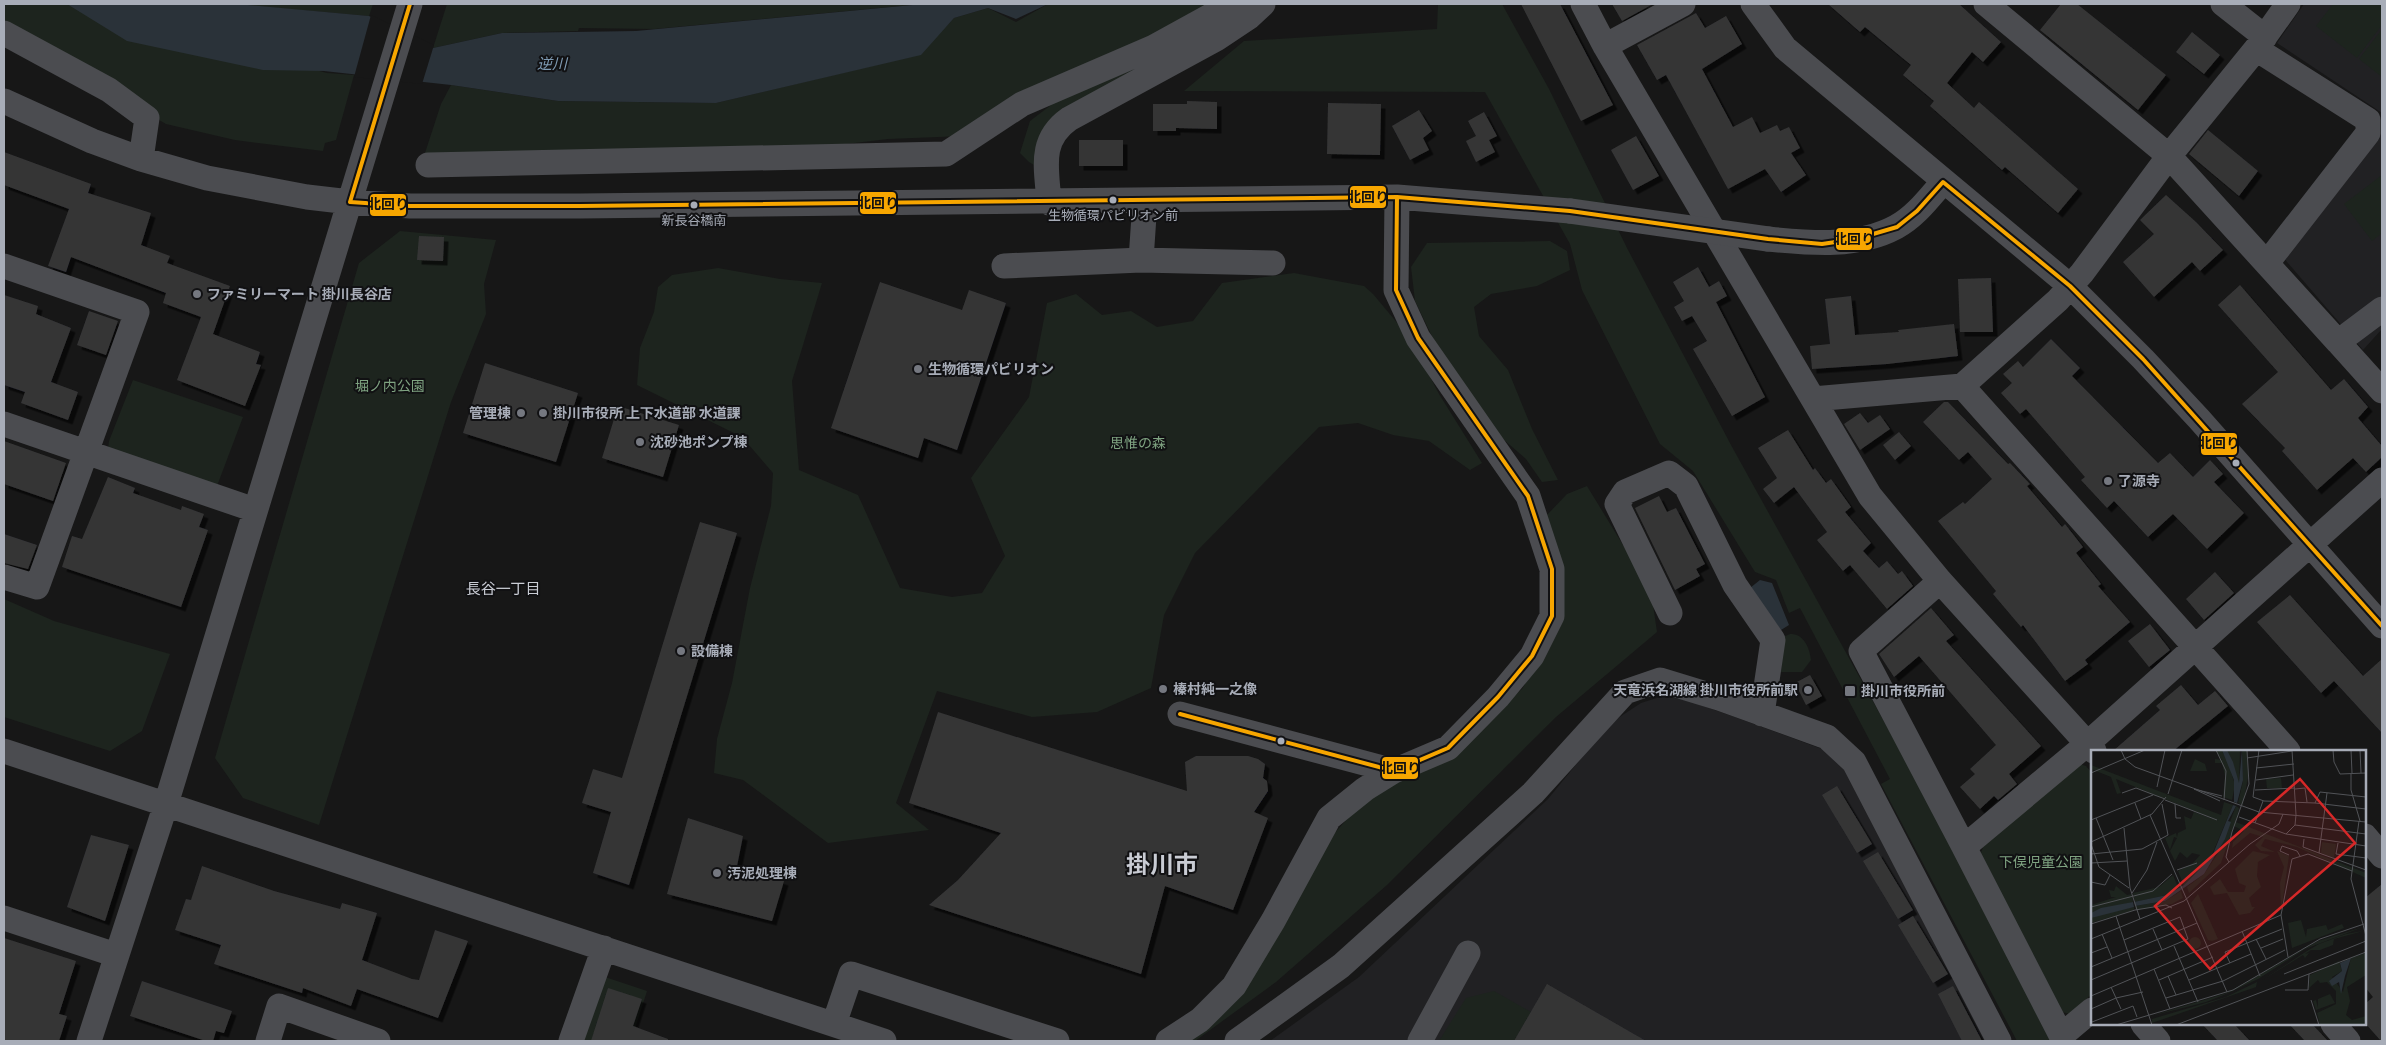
<svg xmlns="http://www.w3.org/2000/svg" width="2386" height="1045" viewBox="0 0 2386 1045" font-family="'PT Sans Narrow','Noto Sans JP',sans-serif">
	<style>
		.built { fill: #212123 }
		.green { fill: #1d241e }
		.water { fill: #2a3239 }
		.pier { fill: #171717 }
		.building { fill: #353536; filter: url(#shadow) }
		.lines { fill: none; stroke-linecap: round; stroke-linejoin: round }
		.minor { stroke: #4b4c50; stroke-width: 25 }
		.minor-bridge { stroke: #4b4c50; stroke-width: 25 }
		.bus-1-casing { stroke: #111113; stroke-width: 8 }
		.bus-1 { stroke: #f7a600; stroke-width: 4 }
		.bus-dot { fill: #a8adb8; stroke: #111113; stroke-width: 2 }
		.poi-dot { fill: #757880; stroke: #111113; stroke-width: 2 }
		.labels { text-anchor: middle; dominant-baseline: central; stroke-width: 4; stroke-linejoin: round; paint-order: stroke }
		.bus-label { font-size: 13px; fill: #a8adb8; stroke: #111113 }
		.poi-label { font-size: 14px; font-weight: bold; fill: #a8adb8; stroke: #111113; text-anchor: start }
		.park-label { font-size: 14px; fill: #7fa381; stroke: #111113 }
		.water-label { font-size: 15px; font-style: italic; fill: #7f9bb3; stroke: #111113 }
		.neighbourhood-label { font-size: 15px; fill: #c9ccd4; stroke: #111113 }
		.town-label { font-size: 24px; font-weight: bold; fill: #c9ccd4; stroke: #111113 }
		.inset-road { fill: none; stroke: #515357; stroke-width: 1 }
		.view { fill: #d62828; fill-opacity: 0.15; stroke: #d62828; stroke-width: 2.5 }
		.inset-edge { fill: none; stroke: #a8adb8; stroke-width: 2.5 }
		.line-badge { stroke: #111113; stroke-width: 2 }
		.pale-badge-label { font-size: 14px; text-anchor: middle; font-weight: bold; fill: #111 }
	</style>
	<defs>
		<filter id="shadow"><feDropShadow dx="4.5" dy="4.5" stdDeviation="0" flood-color="#0009"/></filter>
	</defs>
	<rect width="100%" height="100%" fill="#171717"/>
	<path class="built" d="M2304,4H2382V113L2277,43Z
		M2382,131V329L2363,350L2281,255Z
		M1663,696L1686,700L1732,716L1822,749L1848,769L1985,1041H1270L1359,977L1548,799L1609,724L1641,703Z"/>
	<path class="green" d="M4,4H67L327,73L354,75L336,140L325,143L323,151L235,140L166,124L4,29Z
		M231,4H373L369,16Z
		M447,4H922L654,29L579,28L578,31L502,33L433,48Z
		M1048,4H1217L963,136L888,139L729,158L424,156L441,104L451,85L558,101L716,103L918,55L954,18L988,8L1016,22Z
		M1438,4H1502L1549,89L1627,248L1731,445L1937,817L2052,1041H2017L1881,784L1890,779L1800,608L1789,613L1776,580L1755,572L1693,471L1660,444L1582,290L1570,244L1485,92L1184,91L1244,41L1437,29Z
		M2333,4H2382V25L2357,58L2316,26Z
		M2382,29V77L2359,59Z
		M1185,48L1078,105L1039,168L1029,162L1020,153L1030,121L1059,99Z
		M2382,175V233L2372,241L2344,204Z
		M400,231L496,240L484,284L486,314L451,402L319,825L243,798L215,758L359,263Z
		M1550,241L1567,251L1570,270L1537,286L1491,294L1474,307L1479,336L1508,370L1532,429L1558,480L1542,482L1526,459L1488,426L1440,353L1415,301L1411,267L1427,243Z
		M718,268L780,279L822,283L792,381L799,470L858,495L900,588L952,597L982,593L1005,556L971,478L1029,397L1047,303L1076,294L1102,315L1131,311L1157,327L1193,321L1222,283L1294,273L1364,286L1373,294L1409,337L1439,394L1482,463L1470,470L1429,441L1393,435L1358,423L1319,427L1195,553L1164,615L1151,688L1097,712L1032,717L937,691L896,803L929,830L828,843L743,780L714,773L717,739L732,683L750,588L771,506L773,473L742,437L637,385L640,348L654,312L658,287L672,275Z
		M133,380L243,417L217,486L108,450L109,441Z
		M1587,486L1651,591L1657,632L1556,717L1387,885L1276,982L1195,1041H1179L1331,837L1358,807L1392,777L1437,761L1522,689L1555,633L1561,583L1547,515L1567,494Z
		M4,599L54,621L170,654L142,731L110,751L4,717Z
		M1790,634C1804,633 1810,649 1811,660L1802,672H1781L1783,637Z
		M2076,763L2086,766L2092,773V994L2070,1014L2062,1012L1980,856L1984,844Z
		M602,976L647,991L631,1041H583Z
		M1494,991L1531,1012L1514,1041H1439L1466,998Z"/>
	<path class="water" d="M67,4H237L369,16L433,48L502,33L636,31L923,4H1048L1016,19L988,8L954,18L921,55L716,103L558,101L451,85L324,71L263,70L127,41Z
		M1760,580L1772,583L1789,625L1781,630L1750,588Z"/>
	<path class="pier" d="M371,15L434,45L422,84L354,77Z"/>
	<path class="building" d="M1521,4H1560L1613,105L1581,121Z
		M1612,4H1653L1622,21Z
		M1828,4H1959L2001,42L1983,62L1972,52L1947,83L1974,108L1979,102L2078,189L2058,213L2005,167L2002,170L1930,106L1934,101L1903,75L1911,65L1865,27L1860,32Z
		M2061,4H2077L2166,75L2138,110L2040,30Z
		M1696,13L1705,28L1726,16L1742,44L1702,69L1733,127L1752,117L1760,133L1777,125L1780,131L1789,127L1800,148L1791,153L1806,175L1781,192L1765,169L1728,189L1666,75L1657,80L1637,45Z
		M2192,32L2220,55L2204,74L2176,52Z
		M1187,101L1217,102V129L1176,128V131H1153V104H1187Z
		M1328,103L1381,104L1380,155L1327,154Z
		M1419,110L1432,131L1423,138L1429,150L1410,160L1392,126Z
		M1484,112L1497,136L1489,140L1495,152L1476,162L1466,141L1476,136L1468,121Z
		M2208,130L2258,171L2239,196L2189,154Z
		M1636,136L1659,176L1633,190L1611,150Z
		M1079,140H1123V166H1079Z
		M4,152L91,184L88,193L151,213L141,245L170,256L167,263L230,286L213,334L260,352L256,364L261,365L245,406L177,380L201,317L163,303L166,293L71,257L66,272L48,266L69,209L4,185Z
		M2166,195L2196,222L2223,250L2200,271L2192,262L2154,297L2123,262L2154,234L2140,220Z
		M419,236L444,237L443,261L417,260Z
		M1698,267L1709,287L1719,281L1727,296L1716,302L1765,397L1732,416L1693,349L1707,341L1692,316L1682,321L1674,307L1684,301L1673,282Z
		M1991,278L1993,332H1960L1958,279Z
		M880,282L962,310L969,290L1006,303L957,450L924,438L918,458L831,428Z
		M2240,285L2331,390L2344,379L2368,407L2358,418L2382,446V457L2366,472L2353,458L2317,490L2282,451L2285,448L2242,404L2278,372L2218,305Z
		M4,295L38,306L36,314L71,328L51,382L78,392L68,420L21,403L25,392L4,385Z
		M1851,296L1855,335L1899,332L1898,330L1954,324L1958,356L1887,364L1812,369L1810,346L1830,344L1825,299Z
		M89,311L118,321L106,355L77,345Z
		M2051,339L2080,368L2072,376L2158,463L2170,453L2193,477L2210,460L2223,474L2214,482L2244,513L2207,549L2173,514L2148,537L2114,501L2107,508L2081,480L2085,477L2026,409L2020,414L2001,393L2012,383L2003,374L2018,361L2023,367Z
		M485,363L578,393L556,462L463,433Z
		M1944,402H1948L2008,464L2010,463L2030,484L2027,486L2062,527L2065,524L2083,547L2076,553L2101,584L2098,586L2130,622L2085,660L2088,664L2065,681L2023,625L2021,627L1993,594L1996,591L1938,521L1963,502L1965,504L1992,479L1968,452L1959,460L1923,422Z
		M618,406L679,425L663,477L602,458Z
		M1860,413L1868,423L1880,415L1890,429L1860,450L1844,424Z
		M1788,430L1813,470L1815,468L1826,483L1831,479L1851,507L1845,512L1871,543L1863,551L1879,568L1887,561L1898,574L1902,571L1913,586L1887,609L1850,565L1843,571L1817,540L1827,532L1794,487L1774,503L1763,489L1777,478L1758,448Z
		M1899,432L1911,446L1895,460L1883,445Z
		M4,441L66,463L53,501L4,484Z
		M108,477L135,488L133,493L181,510L182,506L204,514L199,527L208,530L181,607L62,567L72,536L82,539Z
		M1659,496L1667,512L1676,508L1705,564L1696,569L1700,576L1675,590L1635,508Z
		M700,522L737,533L629,885L593,873L611,812L582,803L593,769L622,778Z
		M4,534L37,545L28,569L4,563Z
		M2215,572L2234,593L2204,620L2186,599Z
		M2290,595L2363,676L2382,659V733L2334,681L2321,693L2257,622Z
		M1931,608L1954,635L1946,641L2041,746L2009,774L2017,784L1998,800L1994,796L1980,809L1960,787L1975,774L1970,769L1996,745L1919,656L1894,677L1879,654Z
		M2150,624L2170,650L2149,667L2128,641Z
		M1810,675L1822,696L1806,705L1795,683Z
		M2181,685L2198,705L2215,691L2228,706L2173,751H2113L2160,710L2156,706Z
		M938,712L1187,791L1185,762L1196,756H1248L1258,759L1265,764L1263,778L1267,781L1268,791L1254,812L1268,818L1233,910L1165,886L1141,974L929,905L958,880L1001,833L909,803Z
		M1837,786L1872,844L1857,853L1822,795Z
		M688,818L743,836L737,866L784,881L772,921L667,894Z
		M91,835L129,845L105,921L67,907Z
		M1878,852L1913,910L1898,919L1863,861Z
		M202,866L274,891L340,909L342,903L377,913L362,960L412,979L419,980L435,930L468,941L438,1018L357,989L351,1006L303,988L302,993L214,964L221,945L175,930L186,899L191,900Z
		M2382,884V1041H2381L2365,1023V1004L2373,997L2365,987V898Z
		M1913,916L1948,974L1933,983L1898,925Z
		M4,938L76,961L59,1014L67,1016L59,1041H4Z
		M142,981L232,1011L224,1033L216,1031L213,1041H206L130,1016Z
		M1547,984L1646,1041H1514Z
		M1953,986L1982,1041H1962L1938,994Z
		M608,988L642,999L633,1026L668,1039V1041H591Z
		M2202,1024H2234L2250,1041H2218Z
		M2289,1024H2312L2328,1041H2305Z"/>
	<g class="lines">
		<path class="minor" d="M1583,4L1605,46L1813,399
			M1753,4L1785,48L2070,286L2143,359L2199,419L2382,626
			M1986,4L2169,156L2338,342L2382,309
			M2223,4L2265,37
			M4,33L109,90L147,118L141,159
			M1605,46L1683,4
			M2256,49L2368,120V133L2267,263
			M4,101L92,141L141,159L207,178L307,197L350,202L410,206H580L1397,197L1570,211
			M428,165L946,154L1022,104L1154,47L1232,4
			M1049,203C1047,169 1038,141 1069,119L1216,39L1249,17L1263,4
			M1768,239C1810,243 1857,248 1896,227C1915,217 1929,198 1943,182
			M1141,260L1145,201
			M4,266L137,312L37,587L4,577
			M1004,266L1141,260L1273,263
			M2338,342L2382,391
			M1962,386L2288,751
			M4,424L255,510
			M1940,581L1861,651L1964,847
			M1670,613L1617,504L1625,492L1669,473L1686,486L1735,585L1773,640L1762,714
			M1180,714L1394,771L1448,748L1498,697L1532,656L1552,616V569L1528,496L1418,338L1396,290L1397,197
			M4,751L884,1041
			M2094,751L1940,581L1870,496L1813,399L1962,386L2058,300L2082,273L2169,156L2256,49L2288,4
			M2365,836L2382,856
			M4,918L116,955
			M834,1024L851,974L1057,1041
			M2143,1024L2158,1041
			M2333,1024L2348,1041
			M2061,1036L2092,1010
			M89,1041L166,804L410,4
			M268,1041L279,1006L378,1041
			M571,1041L604,948
			M1168,1041L1200,1020L1234,986L1273,921L1329,818L1365,789L1394,771
			M1237,1041L1341,966L1533,793L1625,692L1660,680L1719,698L1827,737L1854,762L1999,1041
			M1420,1041L1468,953
			M2064,1041L1964,847L2087,744L2382,480"/>
		<path class="minor-bridge" d="M1570,211L1768,239"/>
		<g class="bus-1-casing">
			<path id="bus-1" d="M410,4L350,202L410,206H580L1397,197L1570,211L1768,239L1822,244L1856,239L1897,227L1917,211L1943,182L2070,286L2143,359L2382,626
				M1180,714L1394,771L1448,748L1498,697L1532,656L1552,616V569L1528,496L1418,338L1396,290L1397,197"/>
		</g>
		<use href="#bus-1" class="bus-1"/>
	</g>
	<g class="bus-dot">
		<circle cx="1113" cy="200" r="4.5"/>
		<circle cx="694" cy="205" r="4.5"/>
		<circle cx="2236" cy="463" r="4.5"/>
		<circle cx="1281" cy="741" r="4.5"/>
	</g>
	<g class="poi-dot">
		<circle cx="197" cy="294" r="5"/>
		<circle cx="918" cy="369" r="5"/>
		<circle cx="521" cy="413" r="5"/>
		<circle cx="543" cy="413" r="5"/>
		<circle cx="640" cy="442" r="5"/>
		<circle cx="2108" cy="481" r="5"/>
		<circle cx="681" cy="651" r="5"/>
		<circle cx="1163" cy="689" r="5"/>
		<circle cx="1808" cy="690" r="5"/>
		<rect x="1844" y="685" width="12" height="12" rx="2.5"/>
		<circle cx="717" cy="873" r="5"/>
	</g>
	<g class="labels">
		<g class="bus-label">
			<text x="1113" y="215">生物循環パビリオン前</text>
			<text x="694" y="220">新長谷橋南</text>
		</g>
		<g class="poi-label">
			<text x="207" y="294">ファミリーマート 掛川長谷店</text>
			<text x="928" y="369">生物循環パビリオン</text>
			<text x="511" y="413" text-anchor="end">管理棟</text>
			<text x="553" y="413">掛川市役所 上下水道部 水道課</text>
			<text x="650" y="442">沈砂池ポンプ棟</text>
			<text x="2118" y="481">了源寺</text>
			<text x="691" y="651">設備棟</text>
			<text x="1173" y="689">榛村純一之像</text>
			<text x="1798" y="690" text-anchor="end">天竜浜名湖線 掛川市役所前駅</text>
			<text x="1861" y="691">掛川市役所前</text>
			<text x="727" y="873">汚泥処理棟</text>
		</g>
		<g class="park-label">
			<text x="390" y="386">堀ノ内公園</text>
			<text x="1138" y="443">思惟の森</text>
			<text x="2041" y="862">下俣児童公園</text>
		</g>
		<g class="water-label">
			<text x="552" y="63">逆川</text>
		</g>
		<g class="neighbourhood-label">
			<text x="503" y="588">長谷一丁目</text>
		</g>
		<g class="town-label">
			<text x="1162" y="864">掛川市</text>
		</g>
	</g>
	<g transform="translate(2091 750)">
		<rect width="275" height="275" fill="#171717"/>
		<path d="M124,0H131L138,15L144,35L141,50L132,47L134,26L131,13H124V9L131,10ZM135,0H149L148,35ZM151,0H156L157,27L152,55L147,53L152,31ZM104,9L114,14L116,21H99ZM0,15L130,65L133,52L142,55L120,107L93,136L87,121L102,113L109,105L101,103L96,108L89,102L84,111L79,101L86,88L83,87L79,100L74,88L85,83L86,87L87,83L95,79L93,66L100,69L103,62L128,71L25,29L30,43L26,44L20,27L0,19ZM190,28L191,38H176L175,29ZM145,56L148,58L145,72L275,123V128L206,97L174,89L170,96L184,102L170,101L164,95L172,87L159,83L141,98L142,92L153,81L143,76L130,113L98,143L96,137L113,124L127,103ZM231,92L245,94L243,108L230,103ZM162,101L179,105L167,112L166,126L170,137L158,148L161,157H164L159,163L148,165L136,143L123,145L119,137L129,129L137,142H153L155,136L148,133L144,119ZM186,101L198,106L190,162L189,133L193,117ZM82,125L87,137L76,145L44,152L42,143L68,137ZM25,136L36,145L41,144L42,152L0,163V155L25,147H20L18,140L23,141ZM90,141L92,148L81,154L45,160L44,156L74,151ZM107,144L127,189L121,191L117,190L100,153ZM43,157V160L0,173V168L12,163ZM210,170L215,187L216,179L235,175L237,180L251,174L253,178L201,198L197,173ZM272,177L214,199L167,229L135,244L115,252L60,266L136,243L227,191ZM272,181L243,189L242,195L229,200H220L214,204L218,203L214,208L212,205L170,231L216,201L228,194L255,184ZM98 193a6 6 0 1 1 12 0a6 6 0 1 1-12 0ZM275,203V225L256,237L259,251L255,265L261,270L275,266V275H229L226,263L245,254V241L236,232L229,233L227,230L218,238L219,225L248,211L251,221L241,227L252,242L260,208ZM166,232L165,237L61,273V269L135,247ZM239,244L244,253L225,260L222,251L225,250L227,258V249Z" fill="#1d241e"/>
		<path d="M131,0H136L142,12L148,33L151,0L152,30L146,53L143,52V30ZM142,55L145,56L137,71L140,72L134,89L113,124L74,151L44,156L43,152L76,145L93,135L105,123L122,104ZM42,152L43,157L0,168V163L10,158ZM260,208L254,226L250,244L248,232L241,236L238,231L251,221L249,213Z" fill="#2a3239"/>
		<path class="inset-road" d="M30,0L34,9L44,17L168,62L275,72M103,0H122M125,0L135,21L133,50M168,0L162,47L173,51L224,53L229,42L275,47M201,0L205,65L204,75L195,84L275,96M242,0L243,12L249,24L275,23M260,0L261,23M269,0L270,23M156,8L201,1M165,18L203,14M0,23L54,0M260,24V40L269,71M165,30L202,25M66,37L74,0M204,39L214,38L216,52M164,40L204,38M31,43L45,38L74,49M236,43L228,103L275,120M77,44L91,0M74,50L126,70M129,51L103,39L131,46M44,53L50,69M224,53L275,59M84,54L85,68H90M59,65L136,242M148,67L195,84M5,68L22,110M0,70L62,45M268,71L260,129L275,186M164,73L172,51M204,75L275,84M33,78L39,138L49,169M213,89L212,97L228,103M0,92L61,64L75,47M247,93L245,104L275,108M0,94L8,117L38,138M0,104L51,99L77,85L71,54M198,105L189,101L191,96L206,101L209,106M138,112L135,107L141,82L158,34L156,0M0,113L36,111M86,120L106,113M0,132L14,135L19,125M41,143L56,120L66,92M0,157L62,141L81,124M25,166L61,275M0,174L44,160L75,155L81,158M62,179L71,200M151,181L169,226M11,184L21,208M0,189L93,151L159,94L188,74L192,64M165,189L175,209M83,196L107,252M170,198L192,189M0,203L16,197M197,207L190,165L201,109L217,104L261,121M139,213L134,202L191,179M0,217L106,173M63,219L79,259M193,224L275,191M77,226L85,245M0,230L97,189L89,167L33,190M68,230L122,207M98,230L160,204M20,237L30,259M194,240H217L218,224M0,246L190,165M75,248L132,231L194,200M220,250L228,275M0,259L25,248L52,242M1,272L42,256L46,267M25,275L142,240L229,189L273,174M85,275L275,202"/>
		<path class="view" d="M209,29L264,93L119,219L64,156Z"/>
		<rect width="275" height="275" class="inset-edge"/>
	</g>
	<g class="line-badge">
		<rect x="1349" y="185" width="38" height="24" rx="5" fill="#f7a600"/>
		<rect x="859" y="191" width="38" height="24" rx="5" fill="#f7a600"/>
		<rect x="369" y="193" width="38" height="24" rx="5" fill="#f7a600"/>
		<rect x="1835" y="227" width="38" height="24" rx="5" fill="#f7a600"/>
		<rect x="2200" y="432" width="38" height="24" rx="5" fill="#f7a600"/>
		<rect x="1381" y="756" width="38" height="24" rx="5" fill="#f7a600"/>
	</g>
	<g class="pale-badge-label">
		<text x="1368" y="202">北回り</text>
		<text x="878" y="208">北回り</text>
		<text x="388" y="209">北回り</text>
		<text x="1854" y="244">北回り</text>
		<text x="2219" y="448">北回り</text>
		<text x="1400" y="773">北回り</text>
	</g>
	<rect width="2386" height="1045" fill="none" stroke="#a8adb8" stroke-width="10"/>
</svg>
